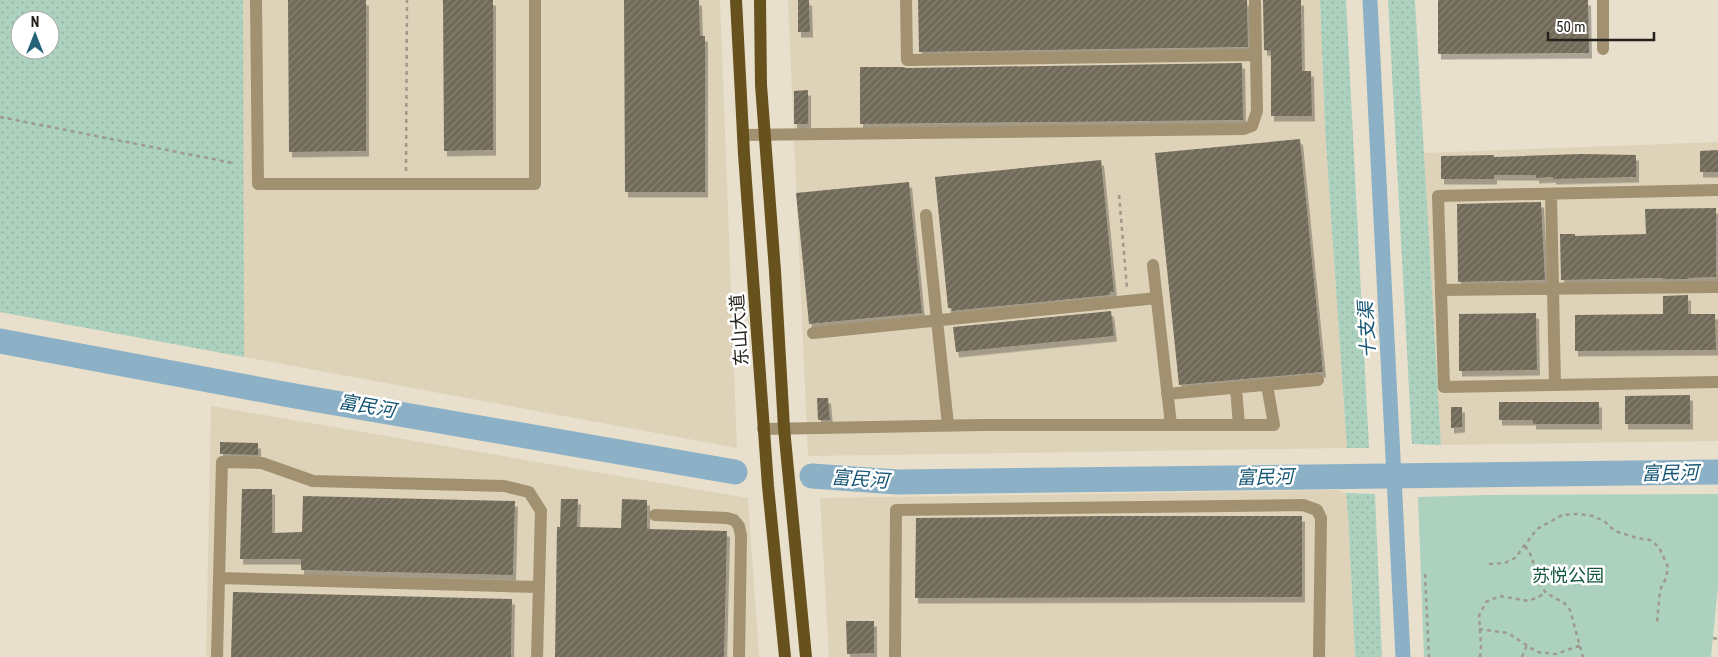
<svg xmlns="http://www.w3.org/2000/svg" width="1718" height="657" viewBox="0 0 1718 657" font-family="'Roboto Condensed','Noto Sans SC',sans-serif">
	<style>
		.built { fill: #ded3b8; fill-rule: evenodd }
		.grass { fill: url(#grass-dots); fill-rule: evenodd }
		.green { fill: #acd1be }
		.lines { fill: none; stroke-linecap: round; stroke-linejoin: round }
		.canal { stroke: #8cb1c6; stroke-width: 15 }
		.river { stroke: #8cb1c6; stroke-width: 25 }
		.building { fill: url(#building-hatch); filter: url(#shadow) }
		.path { stroke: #a09a8b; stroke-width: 2.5; stroke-dasharray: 4 4; stroke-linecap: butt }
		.minor { stroke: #a19171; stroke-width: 12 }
		.major { stroke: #67511d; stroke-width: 12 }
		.labels { text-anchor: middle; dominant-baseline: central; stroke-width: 5; stroke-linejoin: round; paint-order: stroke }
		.street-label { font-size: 18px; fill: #24211a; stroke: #fff }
		.park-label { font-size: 18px; fill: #12563c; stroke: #fff }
		.water-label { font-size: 19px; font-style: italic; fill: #175775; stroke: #fff }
	</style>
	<defs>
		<pattern id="grass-dots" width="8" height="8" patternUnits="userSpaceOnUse" patternTransform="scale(1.25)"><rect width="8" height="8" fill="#acd1be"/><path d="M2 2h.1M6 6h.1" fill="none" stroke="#94b3a3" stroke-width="1.8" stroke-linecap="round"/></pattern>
		<pattern id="building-hatch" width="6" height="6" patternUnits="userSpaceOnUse" patternTransform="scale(1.25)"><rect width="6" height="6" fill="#716a58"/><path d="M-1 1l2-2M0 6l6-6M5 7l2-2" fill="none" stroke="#888375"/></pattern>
		<filter id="shadow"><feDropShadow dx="3" dy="5.5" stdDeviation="0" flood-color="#0004"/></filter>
	</defs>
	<rect width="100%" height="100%" fill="#e8e0cc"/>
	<path class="built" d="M0,0H720L737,448L0,312ZM20,20H50V50H20Z
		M788,0H1320L1325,129L1347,448L808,456Z
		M1718,142V441L1441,445L1423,153Z
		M211,406L748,498L759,657H206Z
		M1336,490L1346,493L1348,513L1355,657H829L820,498Z"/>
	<path class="grass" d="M0,0H243L244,357L0,312ZM20,20H50V50H20Z
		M1320,0H1346L1369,448H1347L1325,129Z
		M1388,0H1415L1441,445L1412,444Z
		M1346,493L1375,494L1382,657H1355L1348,513Z"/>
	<path class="green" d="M1718,494V587L1711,657H1424L1418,497L1487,495Z"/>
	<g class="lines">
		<path class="canal" d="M1370,0L1403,657"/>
		<path class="river" d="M0,341L295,396L735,472
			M812,476L897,482L1718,472"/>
	</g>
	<path class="building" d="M288,0H366V151L289,152Z
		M443,0H493V150L444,151Z
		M624,0H699L700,36H705V192H625Z
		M798,0H809L810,32H798Z
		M918,0H1247L1248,47L919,52Z
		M1263,0H1301L1302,71H1311L1312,116H1271V51L1264,50Z
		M1438,0H1588L1589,53L1438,54Z
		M1242,63L1243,120L860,124V67H902L907,68Z
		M808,90V124H794V91Z
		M1300,139L1323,372L1179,385L1155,153Z
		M1718,150V172H1700V151Z
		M1582,154L1636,155V177L1553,179V177L1536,178V175H1494V179H1441V156L1494,155V157Z
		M1101,160L1114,292H1110V295L952,311L951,308H948L935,177Z
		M909,182L922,313L809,324L796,193Z
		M1541,202L1545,280L1458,282L1457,204Z
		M1716,208V277L1688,278V279H1663V278L1561,280L1560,234H1575V236L1646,234L1645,209Z
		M1688,295V314H1715L1716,350L1575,351V315L1663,314V296Z
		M1111,311L1114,336L956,352L953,327Z
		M1536,313L1537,370L1459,371V314Z
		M1690,395V424H1625V396Z
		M817,398H828L830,420H818Z
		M1499,402H1599V424H1533V420H1499Z
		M1451,407H1462V427L1451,428Z
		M220,442L258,443V455L220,454Z
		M242,489H272V533L302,532L303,496L515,501L513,575L301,570V559H240Z
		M561,499H578L577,527L621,528L622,499L647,500V529L727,531L724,657H555L557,527H560Z
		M1104,516H1302V597L915,598L916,518Z
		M233,592L512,599L511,657H231Z
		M846,621H874V653L847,654Z"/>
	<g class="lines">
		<path class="path" d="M0,117L233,163
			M406,171L407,0
			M1119,195L1127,288
			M1525,546L1532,557L1537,580L1546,593L1564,603L1570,610L1583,657
			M1489,564L1505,563L1515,558L1537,529L1562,515L1577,514L1593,516L1604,521L1615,531L1637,538L1650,540L1659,547L1668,567L1666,578L1660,590L1657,623
			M1425,574L1429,657
			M1479,629L1508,633L1537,652L1556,654L1581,645
			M1713,638L1718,639
			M1480,657L1481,646L1479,616L1486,602L1500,596L1529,601L1546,593
			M1522,657L1527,645"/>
		<path class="minor" d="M256,0L258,184H535V0
			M906,0L907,60L1256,55
			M1603,0V49
			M743,135L1244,129L1252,126L1257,111L1255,0
			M1718,190L1438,196L1444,387L1718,382
			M1551,194L1555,385
			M926,215L948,425
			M1153,265L1171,425
			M1441,290L1718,287
			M813,333L1157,298
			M1236,388L1239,425
			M1167,394L1318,380
			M763,429L982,425H1274L1267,385
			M655,515L727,518L734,520L739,526L741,536L739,657
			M219,578L539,587
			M217,657L222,462L262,463L313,481L504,486L529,492L541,511L537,657
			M895,657L896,510L1303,505L1317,510L1321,518L1319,657"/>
		<path class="major" d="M736,0L744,154L768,486L785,657
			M760,0L761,85L775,271L784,428L806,657"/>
	</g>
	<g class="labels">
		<g class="street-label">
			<text transform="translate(739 330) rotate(-94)">东山大道</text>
		</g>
		<g class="park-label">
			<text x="1568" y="575">苏悦公园</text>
		</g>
		<g class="water-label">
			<text transform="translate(1367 330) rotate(-93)">十支渠</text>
			<text transform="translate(367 406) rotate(10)">富民河</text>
			<text transform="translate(1670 473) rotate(-1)">富民河</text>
			<text transform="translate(1265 477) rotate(-1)">富民河</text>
			<text transform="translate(860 479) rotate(4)">富民河</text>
		</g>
	</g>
	<g transform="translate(35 35)"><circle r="24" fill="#ffffff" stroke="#a7a6a3"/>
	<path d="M0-4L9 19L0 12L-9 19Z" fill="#256379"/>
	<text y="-8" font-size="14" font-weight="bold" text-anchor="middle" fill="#24211a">N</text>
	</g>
	<path d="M1548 32v8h106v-8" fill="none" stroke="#24211a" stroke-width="2.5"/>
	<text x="1556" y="32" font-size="15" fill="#24211a" stroke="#ffffff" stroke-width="4" paint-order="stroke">50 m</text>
</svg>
